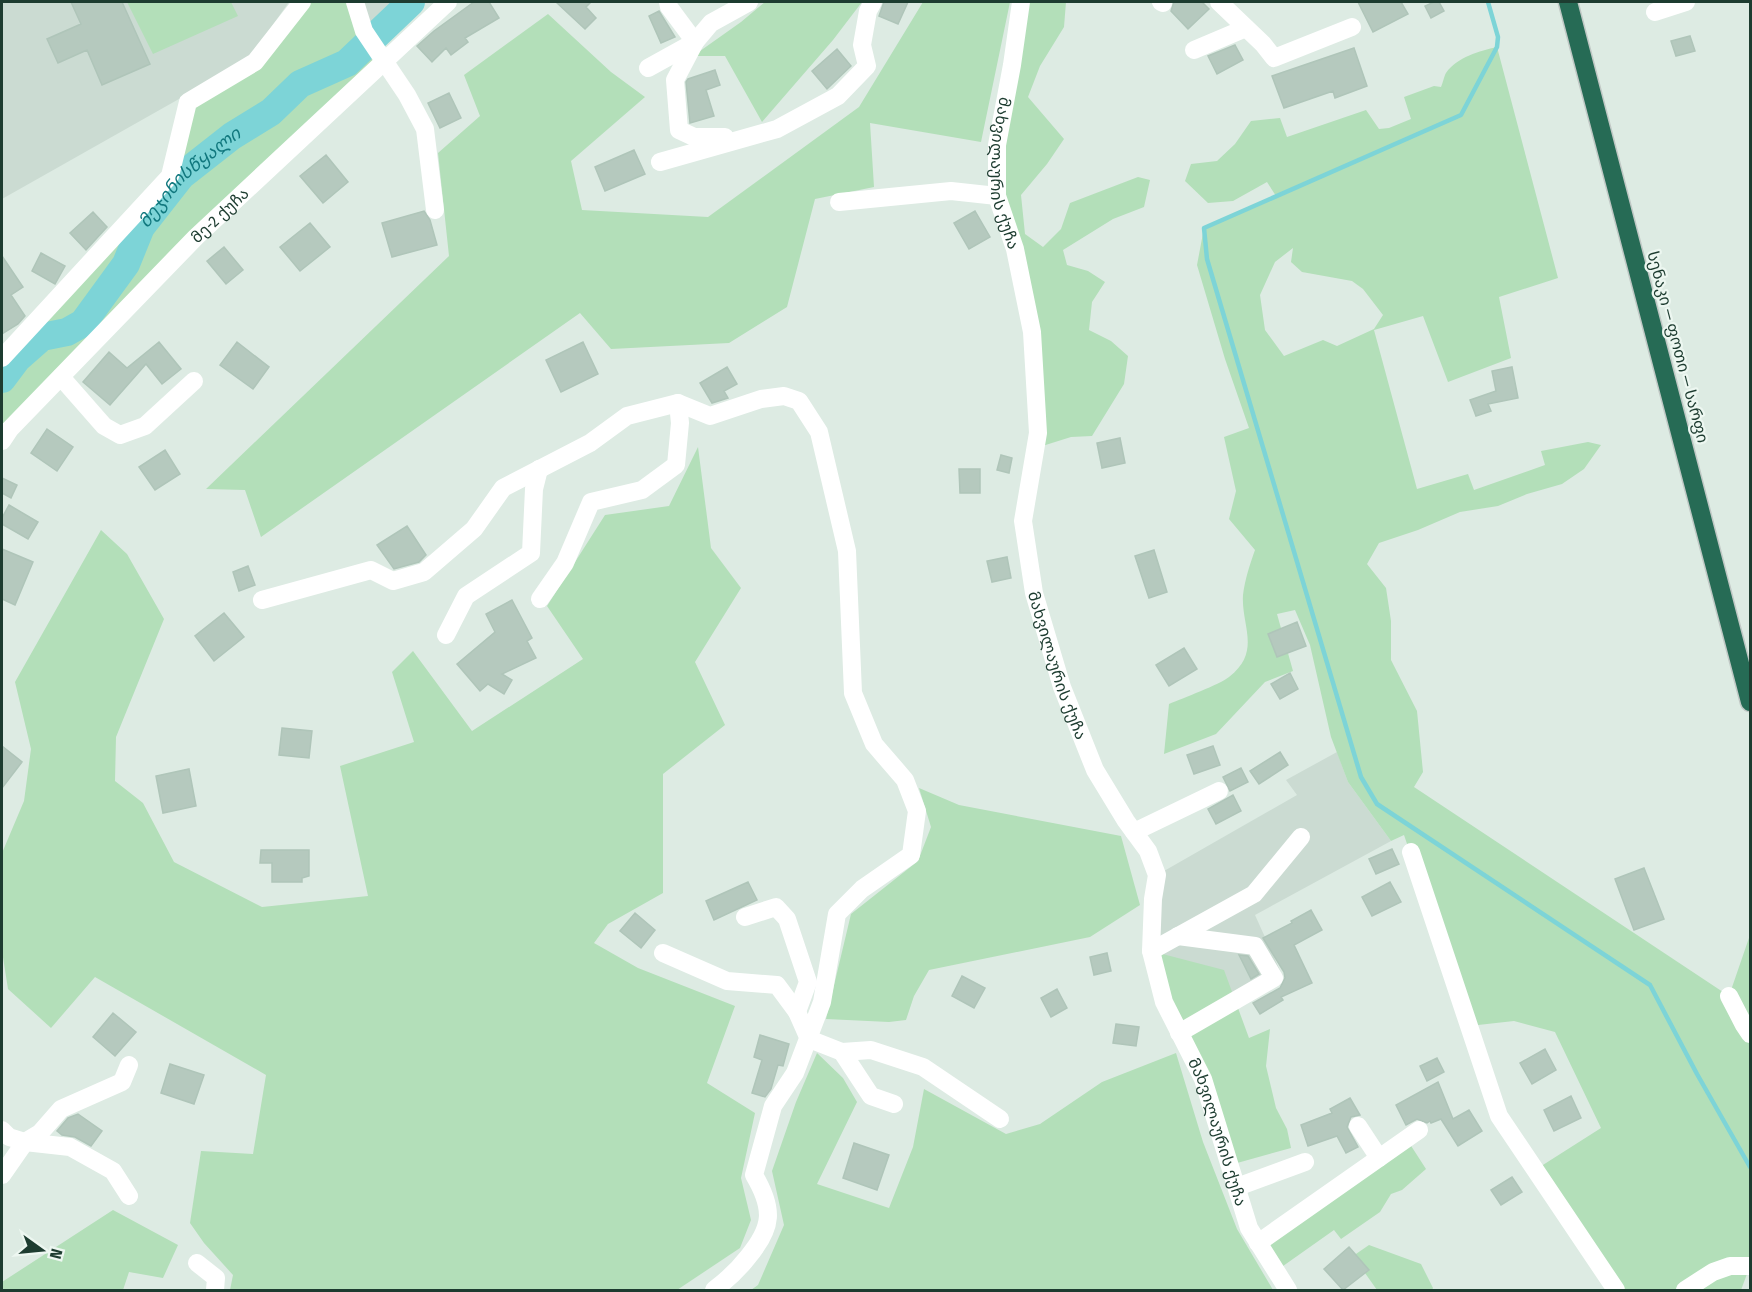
<svg xmlns="http://www.w3.org/2000/svg" width="1752" height="1292" viewBox="0 0 1752 1292" font-family="'Fira Sans Condensed','Noto Sans Georgian',sans-serif">
	<style>
		.built { fill: #cbdbd2 }
		.green { fill: #b3dfb9; fill-rule: evenodd }
		.lines { fill: none; stroke-linecap: round; stroke-linejoin: round }
		.stream { stroke: #7dd4d7; stroke-width: 4.5 }
		.river { stroke: #7dd4d7; stroke-width: 28 }
		.building { fill: #b5c9be; stroke: #afc5b9; stroke-width: 1.5 }
		.highway-casing { stroke: #c0c8c5; stroke-width: 21 }
		.minor { stroke: #fff; stroke-width: 18 }
		.highway { stroke: #266b55; stroke-width: 18 }
		.labels { text-anchor: middle; dominant-baseline: central; stroke-width: 4.5; stroke-linejoin: round; paint-order: stroke }
		.street-label { font-size: 16px; fill: #1d3c30; stroke: #edf7f1 }
		.water-label { font-size: 18px; font-style: italic; fill: #11787e; stroke: #edf7f1 }
	</style>
	<rect width="100%" height="100%" fill="#ddebe3"/>
	<path class="built" d="M2,2H289L248,60L2,199Z
		M355,2H411L383,27L364,31Z
		M1337,752L1348,782L1391,841L1255,915L1282,975L1234,1002L1151,951L1157,875L1297,795L1286,780Z"/>
	<path class="green" d="M127,2H231L238,16L153,54Z
		M302,2H355L380,55L2,441V358L170,176L186,108L255,62Z
		M765,2H862L833,40L762,122L725,56H693L741,22Z
		M923,2H1010L981,142L870,123L874,187L815,199L787,307L729,343L611,349L580,313L261,537L245,490L206,489L449,256L438,153L480,116L464,75L548,14L611,72L645,97L571,161L582,210L708,217L859,107Z
		M1021,2H1066L1064,27L1040,66L1028,97L1064,139L1047,164L1021,195L1025,234L1043,247L1061,229L1070,203L1138,177L1150,180L1144,207L1113,219L1063,250L1067,265L1088,271L1105,282L1092,302L1089,330L1111,341L1128,356L1124,384L1092,436L1071,437L1036,448L1015,249L997,145Z
		M1497,47L1558,278L1499,297L1511,358L1448,382L1423,316L1374,330L1417,489L1468,474L1474,490L1545,465L1541,451L1588,442L1601,445L1584,469L1562,484L1527,494L1498,506L1460,512L1418,530L1379,543L1367,564L1386,588L1391,621V660L1417,711L1423,772L1414,787L1729,996L1750,935V1266L1741,1290H1602L1612,1284L1535,1170L1601,1128L1555,1032L1514,1021L1469,1026L1404,835L1391,841L1348,782L1331,737L1310,645L1295,610L1277,614L1293,671L1265,682L1216,734L1164,754L1169,704C1183,698 1219,685 1229,677C1262,651 1241,626 1243,595C1245,579 1250,564 1255,550L1229,519L1236,491L1224,437L1249,428L1225,359L1197,265L1204,228L1276,196L1267,182L1233,201L1208,203L1185,181L1191,164L1217,161L1235,144L1251,121L1280,118L1287,137L1366,110L1379,129L1389,128L1411,119L1404,97L1434,86L1441,87C1443,83 1444,76 1446,73C1457,57 1480,51 1497,47ZM1293,248L1291,262L1302,272L1352,281L1363,289L1383,315L1374,329L1337,346L1323,340L1284,356L1265,330L1260,295L1275,262Z
		M698,447L711,548L741,588L695,662L725,725L663,774V893L608,924L594,943L638,968L735,1006L707,1083L755,1113L741,1178L751,1220L740,1248L677,1290H230L233,1275L204,1243L190,1223L201,1151L253,1154L266,1075L95,977L51,1028L8,989L2,951V853L24,801L31,749L15,682L101,530L127,554L164,619L116,737L115,781L143,803L174,862L262,907L368,896L340,766L414,742L392,672L413,651L472,731L583,659L547,606L605,515L669,506Z
		M919,788L959,805L1121,836L1140,905L1090,937L929,970L914,996L906,1020L889,1022L826,1019L851,914L918,861L931,827Z
		M1151,951L1224,970L1249,1038L1270,1029L1266,1066L1276,1108L1287,1129L1291,1148L1230,1165Z
		M817,1053L843,1078L857,1102L817,1184L889,1208L913,1147L924,1089L1006,1134L1040,1124L1102,1082L1176,1053L1203,1142L1237,1229L1273,1290H751L758,1285L784,1225L772,1171L796,1102Z
		M1406,1138L1426,1169L1402,1190L1391,1194L1380,1212L1341,1239L1334,1230L1276,1271L1258,1243Z
		M113,1210L178,1245L163,1278L129,1272L123,1290H2V1282Z
		M1369,1245L1421,1264L1433,1288L1432,1290H1377L1353,1256Z"/>
	<g class="lines">
		<path class="stream" d="M1488,2L1498,37L1497,47L1461,115L1204,228L1207,259L1361,777L1377,804L1650,985L1697,1074L1750,1167"/>
		<path class="river" id="s1" d="M2,379L17,359L42,337L67,332L83,323L126,264L141,227L181,176L232,136L271,112L300,84L347,63L411,2"/>
	</g>
	<path class="building" d="M71,2H122L150,64L102,85L87,50L58,63L47,39L81,24Z
		M474,2H489L499,18L465,38L468,42L451,55L446,48L432,62L417,46L434,31Z
		M556,2H591L586,7L596,18L585,29Z
		M884,2H908L898,24L879,16Z
		M1174,2H1202L1209,9L1188,29L1171,11Z
		M1358,2H1401L1408,14L1373,32Z
		M1434,2H1439L1444,11L1431,18L1425,6Z
		M659,11L675,37L661,43L649,16Z
		M1690,36L1695,51L1676,56L1671,41Z
		M1235,45L1243,60L1217,74L1208,56Z
		M1354,48L1367,86L1335,98L1333,91L1284,108L1272,76Z
		M837,49L851,66L827,89L812,71Z
		M715,70L720,85L706,90L714,116L690,123L686,82L688,79Z
		M449,93L461,118L440,128L428,103Z
		M634,150L645,174L605,191L595,167Z
		M326,155L348,182L323,203L300,176Z
		M424,211L430,220L437,245L392,257L382,223Z
		M975,211L990,237L969,249L954,223Z
		M93,212L107,227L86,250L70,233Z
		M310,223L330,247L300,271L280,247Z
		M224,247L243,270L226,284L207,261Z
		M41,253L65,266L55,284L32,271Z
		M2,256L23,287L11,295L25,316L18,324L2,334Z
		M159,342L181,369L162,384L146,364L110,405L83,382L109,352L127,368Z
		M237,342L269,367L253,389L220,365Z
		M583,342L598,374L561,392L546,360Z
		M727,367L737,384L724,391L728,398L712,403L700,383Z
		M1512,367L1518,398L1488,404L1491,411L1476,416L1470,400L1496,391L1492,371Z
		M47,429L73,447L57,471L31,453Z
		M1120,438L1125,463L1102,468L1097,443Z
		M165,450L180,474L155,490L139,467Z
		M1001,455L1012,458L1009,473L997,470Z
		M959,469H980V493H960Z
		M2,478L17,485L11,498L2,493Z
		M9,505L38,522L28,539L2,524V518Z
		M407,526L426,555L419,562L394,569L377,545Z
		M2,549L33,562L15,605L2,599Z
		M1154,550L1167,592L1149,598L1135,556Z
		M1007,557L1011,578L992,582L987,561Z
		M248,566L255,585L239,591L233,572Z
		M512,600L532,638L527,641L536,658L502,674L512,680L504,694L488,684L480,691L457,664L495,632L486,614Z
		M224,613L244,637L214,661L195,636Z
		M1297,622L1306,646L1277,657L1268,634Z
		M1184,648L1197,669L1169,686L1156,665Z
		M1290,673L1298,689L1280,699L1271,684Z
		M282,728L312,731L309,758L279,755Z
		M2,746L22,762L2,788Z
		M1213,746L1220,765L1194,774L1187,755Z
		M1280,752L1288,765L1259,784L1250,771Z
		M1241,768L1248,782L1230,791L1223,777Z
		M189,769L196,806L163,813L156,776Z
		M1233,795L1241,811L1216,824L1208,809Z
		M1392,849L1399,864L1376,874L1369,859Z
		M261,850H309V876L302,878V882H272V863H260Z
		M1644,868L1664,919L1634,930L1615,879Z
		M748,882L757,900L714,920L706,901Z
		M1390,882L1401,902L1372,916L1362,897Z
		M1311,910L1322,930L1294,945L1312,983L1281,997L1283,1000L1260,1014L1253,1003L1280,988L1285,978L1284,972L1263,938L1292,923L1291,921Z
		M635,913L655,930L641,948L620,931Z
		M1107,953L1111,971L1094,975L1090,957Z
		M1239,955L1248,956L1259,974L1251,979Z
		M962,976L985,988L974,1008L952,996Z
		M1057,989L1067,1008L1051,1017L1041,998Z
		M113,1013L136,1032L115,1056L93,1037Z
		M1116,1024L1139,1027L1136,1046L1113,1043Z
		M760,1035L789,1044L783,1066L778,1065L771,1089L765,1097L752,1093L762,1060L754,1057Z
		M1545,1049L1556,1070L1532,1084L1520,1063Z
		M1437,1058L1444,1072L1427,1081L1420,1066Z
		M170,1064L204,1075L194,1104L161,1093Z
		M1438,1082L1453,1119L1469,1110L1482,1131L1458,1146L1441,1119L1431,1123L1430,1121L1427,1123L1417,1119L1406,1125L1396,1105Z
		M1571,1096L1581,1118L1554,1131L1544,1110Z
		M1350,1098L1360,1115L1351,1117L1347,1127L1358,1147L1346,1153L1337,1136L1308,1146L1301,1125L1332,1113L1330,1109Z
		M78,1114L102,1131L91,1146L75,1137L62,1135L57,1131L68,1118Z
		M854,1143L889,1155L877,1190L843,1178Z
		M1512,1177L1522,1192L1501,1205L1491,1190Z
		M1349,1247L1369,1270L1343,1290L1324,1269Z"/>
	<g class="lines">
		<g class="highway-casing">
			<path id="highway" d="M1568,2L1750,702"/>
		</g>
		<g class="minor">
			<path d="M355,2L364,31L407,95L425,129L435,210"/>
			<path d="M668,2L669,7L695,42L675,80L679,130L694,137H725"/>
			<path id="s2" d="M1021,2L1012,65L997,145V196L1015,249L1032,332L1038,433L1023,521L1034,593L1062,687L1095,770L1126,821L1148,851L1157,875L1153,899L1151,951L1164,1002L1203,1079L1249,1228L1288,1290"/>
			<path d="M1161,2L1163,3"/>
			<path d="M1219,2L1263,44L1274,58L1352,27"/>
			<path d="M1655,12L1686,2"/>
			<path d="M1194,50L1246,28"/>
			<path d="M648,68L695,42L711,23L749,2"/>
			<path d="M660,162L777,129L838,96L867,66L862,45L868,11L873,2"/>
			<path d="M839,202L951,191L997,196"/>
			<path d="M2,358L170,176L188,102L255,62L302,2"/>
			<path d="M61,377L104,426L120,435L145,426L194,381"/>
			<path id="s3" d="M2,441L10,429L196,237L448,2"/>
			<path d="M540,599L565,563L591,502L642,490L676,465L680,423L678,403"/>
			<path d="M262,600L371,570L393,581L424,572L474,529L503,488L590,443L627,416L678,403L710,416L761,399L784,396L799,401L819,432L847,551L853,693L874,744L905,780L917,811L911,855L862,889L837,914L822,1002L795,1073L773,1106L754,1175C774,1209 773,1227 748,1257C738,1270 727,1280 714,1290"/>
			<path d="M446,635L466,596L531,553L534,489L539,469"/>
			<path d="M1134,832L1219,791"/>
			<path d="M1411,852L1499,1116L1616,1290"/>
			<path d="M745,917L776,907L787,919L808,982L797,1012"/>
			<path d="M1178,936L1255,946L1274,978L1179,1033"/>
			<path d="M1151,951L1254,894L1301,837"/>
			<path d="M663,953L727,981L777,985L797,1012L809,1039L842,1052L871,1096L894,1104"/>
			<path d="M1729,996L1744,1025L1750,1034"/>
			<path d="M842,1052L871,1050L923,1067L1000,1119"/>
			<path d="M1358,1126L1379,1158"/>
			<path d="M2,1130L9,1137L25,1142L70,1147L113,1171L129,1196"/>
			<path d="M2,1175L25,1142L40,1133L61,1109L122,1082L129,1065"/>
			<path d="M1237,1187L1305,1162"/>
			<path d="M1258,1243L1419,1130"/>
			<path d="M197,1263L216,1278L215,1290"/>
			<path d="M1685,1290L1713,1272L1730,1266H1750"/>
		</g>
		<use href="#highway" class="highway"/>
	</g>
	<g class="labels">
		<g class="street-label">
			<text stroke="none"><textPath href="#s2" startOffset="174">მახვილაურის ქუჩა</textPath></text>
			<text stroke="none"><textPath href="#s3" startOffset="314">მე-2 ქუჩა</textPath></text>
			<text transform="translate(1678 347) rotate(75)">სენაკი — ფოთი — სარფი</text>
			<text stroke="none"><textPath href="#s2" startOffset="676">მახვილაურის ქუჩა</textPath></text>
			<text stroke="none"><textPath href="#s2" startOffset="1180">მახვილაურის ქუჩა</textPath></text>
		</g>
		<g class="water-label">
			<text stroke="none"><textPath href="#s1" startOffset="285">მეჯინისწყალი</textPath></text>
		</g>
	</g>
	<rect width="1752" height="1292" fill="none" stroke="#1d3c30" stroke-width="6"/>
	<g transform="translate(42 1250) rotate(105)" stroke="#edf7f1" stroke-width="4.5" paint-order="stroke">
	<path d="M0-4.5L10 22L0 15L-10 22Z" fill="#1d3c30"/>
	<text y="-9" font-size="16" font-weight="bold" text-anchor="middle" fill="#1d3c30">N</text>
	</g>
</svg>
